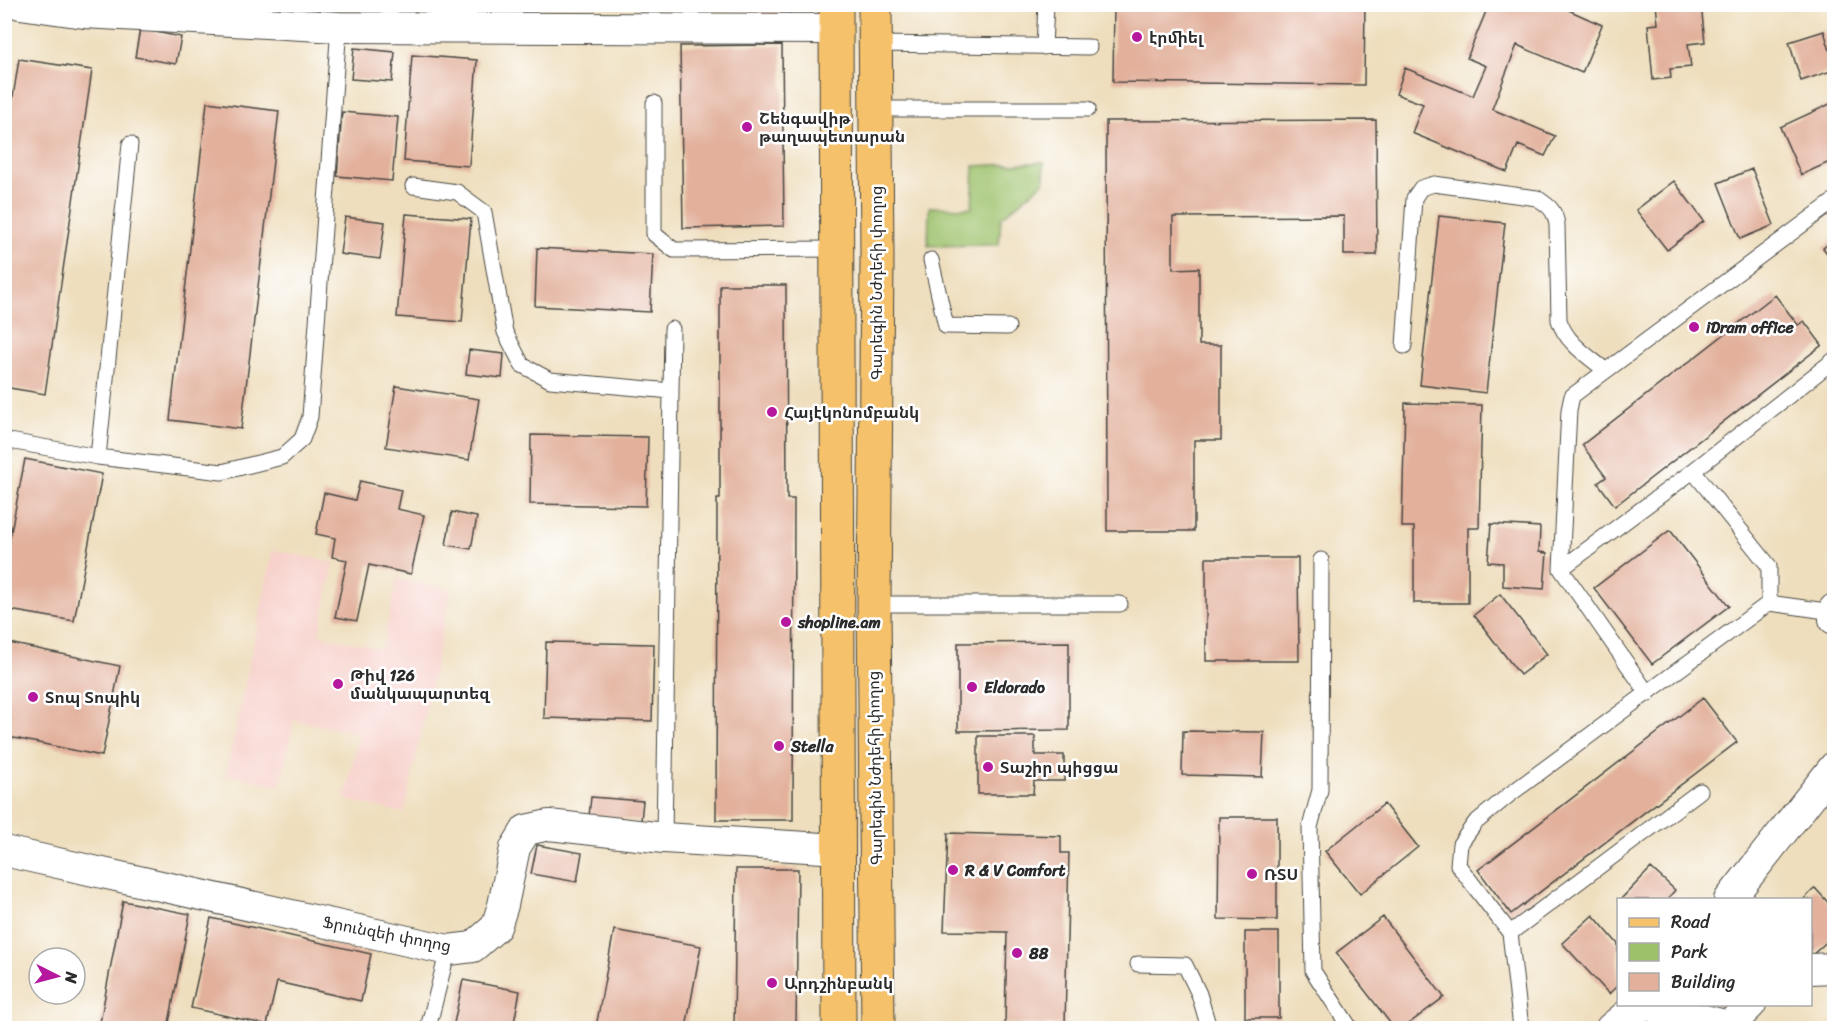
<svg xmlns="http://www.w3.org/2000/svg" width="1839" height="1033" viewBox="0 0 1839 1033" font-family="Sriracha,'Noto Sans Armenian',sans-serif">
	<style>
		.built { fill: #f7d0ca }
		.green { fill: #9dc16b; stroke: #64764b; stroke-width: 1.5 }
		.building { fill: #e2b09b }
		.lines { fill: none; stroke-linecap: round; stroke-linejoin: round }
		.service-casing { stroke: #484641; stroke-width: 17 }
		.minor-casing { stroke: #484641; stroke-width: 32 }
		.primary-casing { stroke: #484641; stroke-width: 35 }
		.service { stroke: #fff; stroke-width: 15 }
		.minor { stroke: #fff; stroke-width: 30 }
		.primary { stroke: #f5c16b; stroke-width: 33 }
		.poi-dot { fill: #b5179e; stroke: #fff; stroke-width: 2 }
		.labels { text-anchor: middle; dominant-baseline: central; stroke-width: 5; stroke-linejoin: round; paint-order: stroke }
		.poi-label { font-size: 16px; font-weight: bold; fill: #2b2b2b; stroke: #fff; text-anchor: start }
		.street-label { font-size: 16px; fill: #2b2b2b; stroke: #fff }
	</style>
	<rect width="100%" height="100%" fill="#fff"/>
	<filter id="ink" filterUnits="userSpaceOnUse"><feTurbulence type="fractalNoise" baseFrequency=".0167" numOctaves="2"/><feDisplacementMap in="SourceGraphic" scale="12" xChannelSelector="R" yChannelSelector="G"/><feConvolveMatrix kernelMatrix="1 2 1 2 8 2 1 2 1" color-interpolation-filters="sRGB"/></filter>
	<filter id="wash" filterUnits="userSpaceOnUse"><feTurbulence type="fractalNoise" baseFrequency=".008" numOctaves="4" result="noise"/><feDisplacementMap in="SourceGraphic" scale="24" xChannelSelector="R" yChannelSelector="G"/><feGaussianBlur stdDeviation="1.35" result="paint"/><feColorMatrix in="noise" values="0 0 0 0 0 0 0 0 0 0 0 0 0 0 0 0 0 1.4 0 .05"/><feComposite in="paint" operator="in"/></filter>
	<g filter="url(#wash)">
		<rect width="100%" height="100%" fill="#eedebd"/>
		<path class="built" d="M273,550L334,563L319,635L382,649L397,579L451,590L404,813L345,800L359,733L294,720L280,786L226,774Z"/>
		<path class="green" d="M1044,162V182L1001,218L999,245L928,246L929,207L972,208L974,166Z"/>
		<g id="blocks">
			<path class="building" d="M1114,4H1365L1364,85L1113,82Z
				M1489,4H1555L1602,25L1582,73L1517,45L1492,109L1555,136L1545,156L1518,145L1507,172L1412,133L1423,104L1396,94L1405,68L1473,96L1486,66L1467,58Z
				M1656,4H1701L1705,42L1688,44L1691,67L1670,69L1671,78L1653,80L1648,25L1658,24Z
				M749,5H790V15H749Z
				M140,29L181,37L176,64L135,57Z
				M1824,31L1834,64V70L1801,81L1789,42Z
				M782,45L784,226L683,228L680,46Z
				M354,48L395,52L392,82L351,79Z
				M412,55L477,60L469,166L404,161Z
				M19,59L92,70L45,394L4,387V154Z
				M207,102L279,111L241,429L170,420Z
				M1832,103L1834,109V160L1801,175L1780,127Z
				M342,112L398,117L392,181L337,176Z
				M1376,120L1377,255H1344V216L1173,217V269L1199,268V345H1221V440H1194V531H1107L1106,121Z
				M1752,169L1774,225L1740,239L1718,183Z
				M1674,181L1704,221L1667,250L1636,210Z
				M406,214L471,219L462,322L397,317Z
				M1439,216L1505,223L1486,393L1420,385Z
				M345,217L385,222L380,259L340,254Z
				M1834,239V262L1823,248Z
				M537,248L653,254L650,312L535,306Z
				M720,285H786L787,499H794L793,820H716L717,499H720Z
				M1775,295L1798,325L1804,321L1822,345L1615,506L1598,483L1606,477L1582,445Z
				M469,350L504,354L502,378L466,374Z
				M396,386L479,399L469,460L386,447Z
				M1405,403L1482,405L1479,528H1468V603H1414V527H1402Z
				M531,435L648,437L646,506L530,504Z
				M25,459L102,474L74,621L4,609V568Z
				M360,481L401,490L397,509L424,515L411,574L369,565L357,621L335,617L347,560L332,557L335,538L316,534L324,493L355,500Z
				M452,512L477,517L471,549L446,545Z
				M1491,524L1540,527L1539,552L1547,553L1544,589L1503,586V563L1488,562Z
				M1670,530L1729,606L1652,664L1594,588Z
				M1206,558H1298L1299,661H1206Z
				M1500,594L1547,654L1520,675L1474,615Z
				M4,642L120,666L102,756L4,736Z
				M546,642L654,644L652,721L544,718Z
				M1069,642V730L958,731V643Z
				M1703,698L1737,742L1511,914L1478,870Z
				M1183,731L1264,732L1262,777L1182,775Z
				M978,736H1035V755H1064V781H1034L1033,794H978Z
				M591,797L643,801L641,821L589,816Z
				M1384,804L1418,847L1360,894L1325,851Z
				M1219,817H1277V920L1218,919Z
				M948,833L1061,836V853H1069L1065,1025L1005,1024L1007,932L944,931Z
				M537,845L582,853L577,882L531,874Z
				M1651,868L1675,890L1667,900H1623L1622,898Z
				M736,869H798L796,1028H734Z
				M1815,888L1834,909V935L1810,957V900H1803Z
				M123,901L190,914L168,1028H99Z
				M1593,915L1618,944V985L1609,994L1562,943Z
				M1383,917L1444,997L1403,1028H1394L1336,953Z
				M211,918L371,954L361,1001L277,982L267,1025L191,1008Z
				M614,930L701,946L686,1028H606L596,1027Z
				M1245,932H1279V1018H1245Z
				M463,980L520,991L513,1028H453Z"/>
		</g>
	</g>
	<g filter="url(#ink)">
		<use href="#blocks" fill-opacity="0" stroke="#484641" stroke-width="1.5"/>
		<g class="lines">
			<g class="service-casing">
				<path id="service" d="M876,44L1089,47
					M1044,47L1046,4
					M654,103V234L674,250L838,249
					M877,109H1088
					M413,186L457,192L484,212L505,332L522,365L550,380L671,391
					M931,260L946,326L1008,327
					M1404,346L1414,198L1421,188L1434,184L1537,198C1549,206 1555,210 1557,225L1559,320C1566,343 1588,356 1605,370
					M4,440L98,457L222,472L282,457L302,439L310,417L339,27
					M98,457L130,144
					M1693,471L1834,360
					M1321,560L1320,790L1310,827L1313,971L1350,1028
					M1561,569L1693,471L1769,566V603
					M874,604H1120
					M1648,694L1561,569L1569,410L1572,396L1834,201
					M664,838L672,329
					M1510,933L1700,791
					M1138,964L1185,965L1199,994L1209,1028
					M428,1028L448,950
					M1521,1028L1510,933L1458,865L1460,844L1475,823L1509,795L1769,603L1833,612"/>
			</g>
			<g class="minor-casing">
				<path id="minor" d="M20,4L84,13L339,27L837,29
					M1834,609V619
					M4,851L448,950L473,947L496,927L503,905L515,848L526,830L549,825L664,838L839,849
					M1729,900L1834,767
					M1810,969L1834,968
					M1641,1004L1729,1026L1751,1004
					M1611,1028L1640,1004"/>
			</g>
			<g class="primary-casing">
				<path id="primary" d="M836,4L839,1028
					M875,4L877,258L874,604L878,1028"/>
			</g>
			<use href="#service" class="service"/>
			<use href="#minor" class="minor"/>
			<use href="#primary" class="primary"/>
		</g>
	</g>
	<g class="poi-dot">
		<circle cx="1137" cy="37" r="6"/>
		<circle cx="747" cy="127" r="6"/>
		<circle cx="1694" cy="327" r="6"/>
		<circle cx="772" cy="412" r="6"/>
		<circle cx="786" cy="622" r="6"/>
		<circle cx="338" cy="684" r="6"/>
		<circle cx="972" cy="687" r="6"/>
		<circle cx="33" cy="697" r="6"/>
		<circle cx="779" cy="746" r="6"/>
		<circle cx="988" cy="767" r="6"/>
		<circle cx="953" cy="870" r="6"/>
		<circle cx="1252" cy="874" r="6"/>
		<circle cx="1017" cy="953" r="6"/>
		<circle cx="772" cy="983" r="6"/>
	</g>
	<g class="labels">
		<g class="poi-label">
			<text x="1149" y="37">էրմիել</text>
			<text x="759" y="118">Շենգավիթ<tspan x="759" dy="18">թաղապետարան</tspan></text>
			<text x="1706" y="327">iDram office</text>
			<text x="784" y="412">Հայէկոնոմբանկ</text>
			<text x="798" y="622">shopline.am</text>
			<text x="350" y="675">Թիվ 126<tspan x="350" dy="18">մանկապարտեզ</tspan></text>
			<text x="984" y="687">Eldorado</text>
			<text x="45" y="697">Տոպ Տոպիկ</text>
			<text x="791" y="746">Stella</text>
			<text x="1000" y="767">Տաշիր պիցցա</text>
			<text x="965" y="870">R &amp; V Comfort</text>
			<text x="1264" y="874">ՌՏՍ</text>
			<text x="1029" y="953">88</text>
			<text x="784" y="983">Արդշինբանկ</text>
		</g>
		<g class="street-label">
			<text transform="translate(876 283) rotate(-90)">Գարեգին Նժդեհի փողոց</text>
			<text transform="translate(875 768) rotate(-91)">Գարեգին Նժդեհի փողոց</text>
			<text transform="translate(387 934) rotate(11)">Ֆրունզեի փողոց</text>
		</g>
	</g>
	<rect width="1839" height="1033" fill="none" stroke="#fff" stroke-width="24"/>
	<rect x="1617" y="898" width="195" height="108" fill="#ffffff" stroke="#aaaaaa" stroke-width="1.5"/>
	<rect x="1629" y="918" width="30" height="9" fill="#f5c16b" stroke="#aaaaaa" stroke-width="1.5"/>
	<text x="1671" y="928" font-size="18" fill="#2b2b2b">Road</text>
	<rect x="1629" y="943" width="30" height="18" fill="#9dc16b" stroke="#aaaaaa" stroke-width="1.5"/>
	<text x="1671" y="958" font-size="18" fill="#2b2b2b">Park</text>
	<rect x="1629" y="973" width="30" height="18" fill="#e2b09b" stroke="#aaaaaa" stroke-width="1.5"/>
	<text x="1671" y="988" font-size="18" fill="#2b2b2b">Building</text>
	<g transform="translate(57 976) rotate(96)"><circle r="28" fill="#ffffff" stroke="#aaaaaa" stroke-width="1.5"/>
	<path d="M0-4.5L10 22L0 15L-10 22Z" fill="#b5179e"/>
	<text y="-9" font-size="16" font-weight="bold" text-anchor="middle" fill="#2b2b2b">N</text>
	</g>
</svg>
